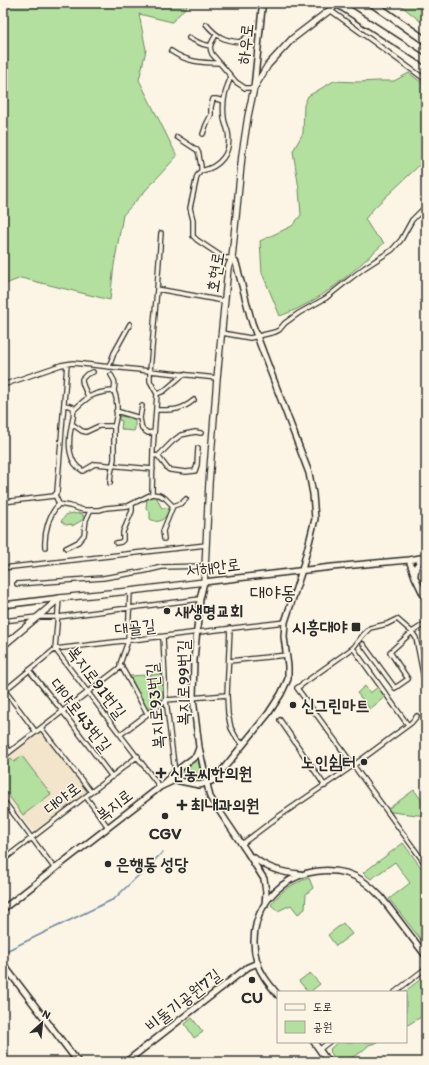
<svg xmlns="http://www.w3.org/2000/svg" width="429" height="1065" viewBox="0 0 429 1065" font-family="Itim,'Poor Story',sans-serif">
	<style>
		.built { fill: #f2e5cb }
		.green { fill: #b3e09e; stroke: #6f8664 }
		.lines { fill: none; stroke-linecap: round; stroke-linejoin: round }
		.stream { stroke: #6b89a2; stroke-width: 1.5 }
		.street-casing { stroke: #2b2b2b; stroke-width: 6 }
		.secondary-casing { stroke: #2b2b2b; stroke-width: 8 }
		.primary-casing { stroke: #2b2b2b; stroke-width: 8 }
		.highway-casing { stroke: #2b2b2b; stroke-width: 10 }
		.street { stroke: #fcf5e5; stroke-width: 3.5 }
		.secondary { stroke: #fcf5e5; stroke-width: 5 }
		.primary { stroke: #fcf5e5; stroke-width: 5.5 }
		.highway { stroke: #fcf5e5; stroke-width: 7 }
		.highway-bridge-casing { stroke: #2b2b2b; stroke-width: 10; stroke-linecap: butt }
		.highway-bridge { stroke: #fcf5e5; stroke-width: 7 }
		.poi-dot { fill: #2b2b2b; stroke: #fcf5e5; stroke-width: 1.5 }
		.labels { text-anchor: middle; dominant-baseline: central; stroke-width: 3; stroke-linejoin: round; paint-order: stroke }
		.street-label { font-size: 17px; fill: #2b2b2b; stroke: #fcf5e5 }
		.poi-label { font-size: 17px; font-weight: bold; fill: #2b2b2b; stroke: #fcf5e5; text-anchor: start }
		.quarter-label { font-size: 19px; fill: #2b2b2b; stroke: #fcf5e5 }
	</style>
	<rect width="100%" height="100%" fill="#fcf5e5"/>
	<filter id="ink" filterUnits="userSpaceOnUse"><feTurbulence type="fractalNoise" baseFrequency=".025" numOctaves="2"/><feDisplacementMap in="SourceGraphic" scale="8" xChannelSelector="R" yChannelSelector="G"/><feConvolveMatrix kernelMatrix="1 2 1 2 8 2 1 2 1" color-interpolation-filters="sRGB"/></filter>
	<g filter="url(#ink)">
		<path class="built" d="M41,731L87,791L36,831H32L3,792V761Z"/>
		<path class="green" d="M3,3H197L188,5L172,22L139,14L146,50L139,80L177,156L123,215L114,265L110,300L21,278L3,285Z
			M398,3H426V16L420,21Z
			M409,73L426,86V159L374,208L365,219L373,232L384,243C350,274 324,300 280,316L262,273L260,241L292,226L301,215L299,189L293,151L303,133L304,105L308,96L334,81L356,82L379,81H394Z
			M121,416L126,417L128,416L131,417L135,419V429L134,431L123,430V429H121L122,421L119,420V417Z
			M154,496H156L161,507L163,508L170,507C169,512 168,513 165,517C160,523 156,522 150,519V513L146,508L147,498Z
			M73,513L76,514L78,513L83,514V517H86V518L72,526V524L66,525L61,521L67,514H69Z
			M162,674L164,698L148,711H147L130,676Z
			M365,686L370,693L378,687L386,696L370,709L357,693Z
			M22,756L51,794L23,815L3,788V763L10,758L14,762Z
			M197,758H198L201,777L200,778L178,773Z
			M414,790L426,806V816L391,812L388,809Z
			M403,843L426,874V946L389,899L410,883L395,862L371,879L363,873Z
			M309,878L313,888L306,894L305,909L298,914L291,905L278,911L271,905C280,891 293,883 309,878Z
			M343,923L352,934L336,946L328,935Z
			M310,973L320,984L310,992H308L299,981Z
			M426,975V1014L406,1026V992H404Z
			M192,1018L203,1032L194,1038L185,1024Z
			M338,1042H378L369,1045L360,1053L343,1062H337L331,1053L330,1049Z"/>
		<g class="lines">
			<path class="stream" d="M6,951L114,899L163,852"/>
			<g class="street-casing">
				<path id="street" d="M330,10L426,80
					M206,24C216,36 224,41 240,42L253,32L260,31
					M216,35C212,42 208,46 212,54L236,82L245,88H254
					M189,38L202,44L210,46
					M171,51C187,62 201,63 220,63
					M231,77C225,90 222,103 224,117C224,122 227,127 228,132C232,153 220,167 201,171L197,176L190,208L193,220V236L197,240L221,256L225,258H232
					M203,134L206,125L211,115V107L213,99H216L224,101
					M177,137L197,150L199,154C199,160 202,165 201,171
					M157,289L161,233
					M222,333L250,338L275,332L279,330L285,323L299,313L326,298L346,282L364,268L392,250L401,240L412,220L426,206
					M109,367L114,353L130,324
					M3,385L61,365L73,363L217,378
					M157,394L164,391L184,374
					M88,397C86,390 82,386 82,379L87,374L93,372
					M64,405L70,406L73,407C75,414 72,421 71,428C68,443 68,463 83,471L95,464L153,469
					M74,410C88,396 94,392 114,391C115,383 116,383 111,375
					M156,410C172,410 181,411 194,400
					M116,411L140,418L142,429L148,433L154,432
					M140,418L142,406
					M72,424L82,431L86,432L99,426H111L114,427V459L111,473L110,483
					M114,427C117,415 119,403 114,391
					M153,455L158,456L168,469L170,470L186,472L195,471L197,465L198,448
					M158,456L173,441L181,435L195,432L201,433
					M152,494L153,449L157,394L150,381V371L157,289L224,301
					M55,495L59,504L70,506L83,510H99L106,508L128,506L152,494L159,495L165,498L173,506L182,503L186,499
					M3,502L54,496L57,492L67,364
					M164,539L163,531L173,506
					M116,543L121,542L123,540V532L132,511V504
					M45,547C44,533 49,514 59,504
					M66,548L78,542L84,535L86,520L90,511
					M3,568L206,545
					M17,584L103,578L145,571L162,567L205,566
					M130,591L128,641L120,664L147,713
					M59,599L55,649L160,787
					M3,621L37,617H58L200,599
					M230,628L227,695L228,714L231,728L237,739L243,744
					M163,637L166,700L175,772
					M363,644L395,688L408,679L390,652L412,632L426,623
					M353,648L408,725
					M229,661L287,655
					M29,670L63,712L112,777
					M3,688L36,732
					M426,689L416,638L412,632L397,619L387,624L370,628L363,635L353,648L297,688L426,865
					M3,692L55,649L285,622
					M280,720L325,786
					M41,728L91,792
					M121,734L166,700L227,695
					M3,743L10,752
					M3,757L122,666
					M86,797L108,827
					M3,800L55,869
					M242,844L275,819L354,765L411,723L417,716
					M3,860L138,756
					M395,992L426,968
					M320,1049L329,1042"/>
			</g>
			<g class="secondary-casing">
				<path id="secondary" d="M254,88L262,8V3
					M409,560L415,577L426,600
					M415,575L416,567L423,558
					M3,605L60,598
					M165,782L176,771L196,756L199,748
					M253,857C267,869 282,873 300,874
					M265,905L266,892L264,879L247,852L210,797L199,747L193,698L194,660L200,599L204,582L332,567L409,560L426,557
					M3,909L160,787L175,780L199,785L203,784L212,781L220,773L268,714L281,694L288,679V666L284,637L285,622L302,570L315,519L313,494L309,473L252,323L236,263L232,258
					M3,964L78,1062
					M278,995C270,985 261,975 257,962C241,906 292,859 346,873C360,877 372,887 381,897L426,956
					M314,1042L328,1062
					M126,1062L248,967L258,963"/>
			</g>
			<g class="primary-casing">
				<path id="primary" d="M3,646L60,598L130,591L204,582L205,569L209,483L217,378L228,268L232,258L242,155L248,116L254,88L268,65L292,39L339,3"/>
			</g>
			<g class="highway-casing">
				<path id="highway" d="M372,3L426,41"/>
			</g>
			<use href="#street" class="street"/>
			<use href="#secondary" class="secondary"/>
			<use href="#primary" class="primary"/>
			<use href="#highway" class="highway"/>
			<g class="highway-bridge-casing">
				<path id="highway-bridge" d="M337,3L426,61"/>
			</g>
			<use href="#highway-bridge" class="highway-bridge"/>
		</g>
	</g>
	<g class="poi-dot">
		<circle cx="167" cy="611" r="4"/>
		<rect x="351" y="622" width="10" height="10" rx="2"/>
		<circle cx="293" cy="705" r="4"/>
		<circle cx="364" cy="762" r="4"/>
		<path d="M159 767h4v4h4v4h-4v4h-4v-4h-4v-4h4z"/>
		<path d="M180 799h4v4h4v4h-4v4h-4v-4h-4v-4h4z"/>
		<circle cx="165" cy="816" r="4"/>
		<circle cx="108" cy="864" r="4"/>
		<circle cx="252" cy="980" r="4"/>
	</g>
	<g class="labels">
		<g class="street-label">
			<text transform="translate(245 44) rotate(-84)">하우로</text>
			<text transform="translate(215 272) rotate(-81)">호현로</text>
			<text transform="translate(213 567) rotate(-7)">서해안로</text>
			<text transform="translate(135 627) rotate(-6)">대골길</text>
			<text transform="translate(97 682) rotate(53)">복지로91번길</text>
			<text transform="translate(183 683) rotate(-90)">복지로99번길</text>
			<text transform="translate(155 706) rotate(-95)">복지로93번길</text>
			<text transform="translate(81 715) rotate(52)">대야로43번길</text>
			<text transform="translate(62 798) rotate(-38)">대야로</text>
			<text transform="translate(114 805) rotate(-38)">복지로</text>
			<text transform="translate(183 1000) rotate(-38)">비둘기공원7길</text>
		</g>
		<g class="poi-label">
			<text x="175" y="611">새생명교회</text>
			<text x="347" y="627" text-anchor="end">시흥대야</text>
			<text x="301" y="705">신그린마트</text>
			<text x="356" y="762" text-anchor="end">노인쉼터</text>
			<text x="170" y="773">신농씨한의원</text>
			<text x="191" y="805">최내과의원</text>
			<text x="165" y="833" text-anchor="middle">CGV</text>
			<text x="116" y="864">은행동 성당</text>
			<text x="252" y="997" text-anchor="middle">CU</text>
		</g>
		<g class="quarter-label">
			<text x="273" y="592">대야동</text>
		</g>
	</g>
	<rect width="429" height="1065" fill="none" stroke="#fcf5e5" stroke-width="16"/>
	<rect x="8" y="8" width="413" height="1049" fill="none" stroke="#2b2b2b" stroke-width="1.5" filter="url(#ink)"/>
	<rect x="277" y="991" width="130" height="52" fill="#fcf5e5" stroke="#a8a49b"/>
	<rect x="285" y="1004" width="20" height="6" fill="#fcf5e5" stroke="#a8a49b"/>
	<text x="313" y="1011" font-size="12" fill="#2b2b2b">도로</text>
	<rect x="285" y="1021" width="20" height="12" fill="#b3e09e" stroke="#a8a49b"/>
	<text x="313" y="1031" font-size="12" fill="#2b2b2b">공원</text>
	<g transform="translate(42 1023) rotate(27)" stroke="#fcf5e5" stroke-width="3" paint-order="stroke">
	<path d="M0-3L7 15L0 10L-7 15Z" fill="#2b2b2b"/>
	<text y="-6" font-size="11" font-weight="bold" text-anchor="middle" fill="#2b2b2b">N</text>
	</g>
</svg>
